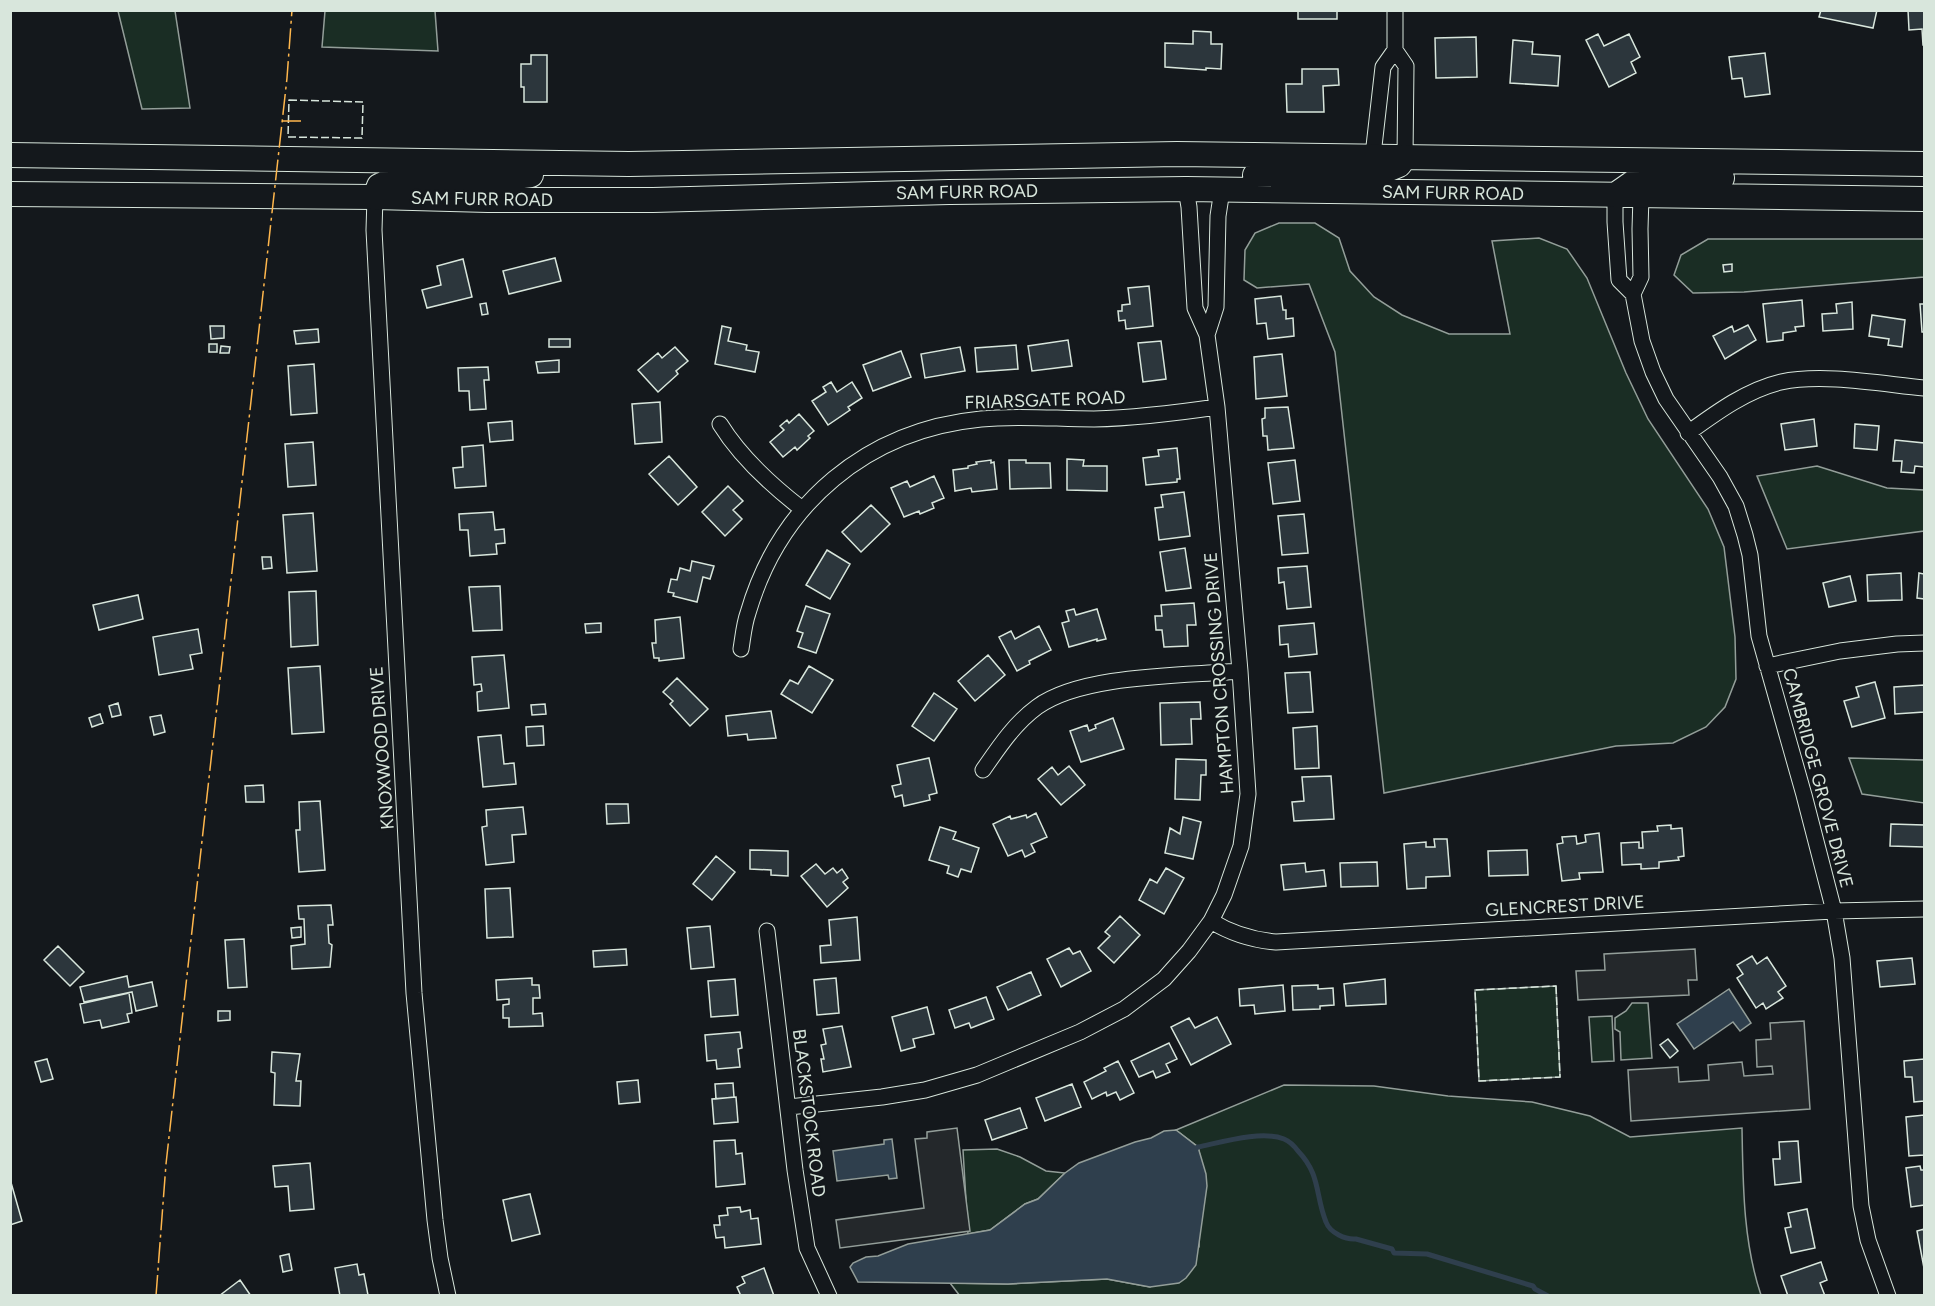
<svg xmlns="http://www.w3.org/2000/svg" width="1935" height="1306" viewBox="0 0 1935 1306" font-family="Figtree,sans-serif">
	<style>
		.green { fill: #1a2d24; stroke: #939e99; stroke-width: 1.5 }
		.parking { fill: #24282b; stroke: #939e99; stroke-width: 1.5 }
		.water { fill: #2f3f4d; stroke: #939e99; stroke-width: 1.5 }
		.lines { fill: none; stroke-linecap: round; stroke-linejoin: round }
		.stream { stroke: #2f3f4d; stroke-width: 5 }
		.building { fill: #2c363c; stroke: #d8e6dc; stroke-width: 1.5 }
		.minor-casing { stroke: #d8e6dc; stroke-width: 17 }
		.primary-casing { stroke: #d8e6dc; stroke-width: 26 }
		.minor { stroke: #14181c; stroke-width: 15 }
		.primary { stroke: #14181c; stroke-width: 24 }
		.fence { stroke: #d8e6dc; stroke-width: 1.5; stroke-dasharray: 8 3; stroke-linecap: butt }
		.power { stroke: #ffb74d; stroke-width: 1.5; stroke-dasharray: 21 4.5 3 4.5; stroke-linecap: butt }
		.labels { text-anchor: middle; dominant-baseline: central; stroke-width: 4.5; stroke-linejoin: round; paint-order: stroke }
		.street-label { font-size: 18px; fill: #d8e6dc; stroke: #14181c }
	</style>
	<rect width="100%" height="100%" fill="#14181c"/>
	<path class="green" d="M118,11H175L190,108L142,109Z
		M325,11H435L438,51L322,47Z
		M1279,223H1315L1339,238L1350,271L1374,297L1402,315L1449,334H1510L1492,241L1539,238L1567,249L1587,278L1626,373L1648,419L1708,509L1724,547L1735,637L1736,679L1725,707L1706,727L1673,743L1616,746L1384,793L1335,352L1309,284L1257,288L1244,280L1245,250L1255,233Z
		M1708,239H1924V277L1744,292L1693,293L1674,275L1681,255Z
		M1817,466L1887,488L1924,490V531L1787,549L1757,476Z
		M1849,758L1924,760V803L1862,794Z
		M1556,986L1560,1077L1479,1081L1475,990Z
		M1632,1003H1648L1652,1058L1621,1060L1620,1032L1615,1029V1018L1626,1011Z
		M1612,1016L1614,1061L1592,1062L1589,1017Z
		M1284,1085L1374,1086L1448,1096L1532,1102L1590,1116L1630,1137L1742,1128C1743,1184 1743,1242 1761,1295L960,1296L950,1283L1008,1284L1107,1279L1150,1287L1199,1247L1200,1156L1198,1147L1176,1130Z
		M997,1149L1020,1157L1046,1171L1065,1173L1038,1199L1025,1204L990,1230L968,1234L963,1150Z"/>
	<path class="parking" d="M1695,949L1697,980H1688L1689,995L1578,1000L1576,971L1605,970L1604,954Z
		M1804,1021L1810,1109L1631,1121L1628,1070L1678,1067L1679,1082L1709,1080L1708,1065L1742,1062L1744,1076L1773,1074L1772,1066L1757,1067L1756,1040L1771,1039L1770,1023Z
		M957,1128L970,1231L840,1248L836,1220L924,1208L915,1139L927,1138V1132Z"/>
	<path class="water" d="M1729,989L1751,1023L1740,1031L1733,1022L1694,1049L1677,1024Z
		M1176,1130L1198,1147L1206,1174L1207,1186L1196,1265L1186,1278L1179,1283L1150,1287L1107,1279L1008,1284L858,1282L850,1267L853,1263L866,1257L878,1256L908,1244L990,1230L1025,1204L1038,1199L1065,1173L1079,1163L1135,1142L1151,1138L1164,1131Z
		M892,1139L897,1178L889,1179L888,1175L837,1181L833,1151L884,1144V1140Z"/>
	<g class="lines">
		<path class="stream" d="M1193,1150L1198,1147C1222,1142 1262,1130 1284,1139C1289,1141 1295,1147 1298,1151C1321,1175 1315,1195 1326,1222C1330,1233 1346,1240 1356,1239L1392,1249L1394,1253L1427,1254L1533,1286L1535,1289L1548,1296"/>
	</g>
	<path class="building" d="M1298,10H1337V19H1298Z
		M1821,10H1877L1873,28L1819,17Z
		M1908,10H1924V45H1923L1922,29L1909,30Z
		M1193,31L1211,32V44H1222L1221,69L1206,68V70L1165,67V43L1193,44Z
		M1598,34L1604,46L1629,34L1640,57L1631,62L1636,73L1609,87L1586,40Z
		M1476,37L1477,77L1436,78L1435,38Z
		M1513,40L1533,42L1532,54L1560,56L1558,86L1510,83Z
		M1765,53L1770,94L1745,97L1742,78L1732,79L1729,57Z
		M531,55H547V102H524V87H521V64H531Z
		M1302,69H1338L1339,85L1323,86L1324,112H1287L1286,84H1302Z
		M555,258L561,281L509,294L503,271Z
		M463,259L472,297L427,308L422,290L441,285L437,266Z
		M1732,264V271L1724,272L1723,265Z
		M1149,286L1153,326L1126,329L1125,320L1119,321L1118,311H1122V305L1130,304L1128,288Z
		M1281,296L1283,310H1286V319L1293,318L1294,336L1268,339L1266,323L1257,324L1255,299Z
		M1802,300L1804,326L1795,327L1796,331L1783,333V340L1767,342L1763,304Z
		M1852,302L1853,329L1823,331L1822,314L1837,313L1836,304Z
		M486,303L488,314L482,315L480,304Z
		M1920,304H1924V332H1922Z
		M1872,315L1905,320L1902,347L1888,345L1889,339L1869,336Z
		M1748,325L1756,340L1725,359L1713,336L1732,326L1734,332Z
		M210,326H224V338L211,339Z
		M722,326L731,328L728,341L747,345L746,350L759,352L755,372L715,364Z
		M318,329L319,342L296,344L294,331Z
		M549,339H570V347H549Z
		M1068,340L1072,366L1032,371L1028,346Z
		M1161,341L1166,379L1143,382L1138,343Z
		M209,344H217V352H209Z
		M1016,345L1018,369L977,372L975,348Z
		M221,346L230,347L229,353H220Z
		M675,347L688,361L676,371L678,374L658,392L638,370L658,353L662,358Z
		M960,347L965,371L925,378L921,354Z
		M901,351L911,377L873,391L863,365Z
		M1282,354L1287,396L1256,399L1254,357Z
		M559,360V372L538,373L536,362Z
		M314,364L317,413L291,415L288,366Z
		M488,367L489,380H484L486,409L470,410L469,391H459L458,368Z
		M831,382L837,392L852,382L862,398L848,407L850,410L828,425L812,401L826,392L823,387Z
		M660,402L662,442L635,444L632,404Z
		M1288,407L1294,448L1268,450L1267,436H1263L1262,419L1265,418V408Z
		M799,414L814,431L808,436L810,438L797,450L795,447L783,457L770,442L784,430L780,426L787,420L789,423Z
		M1814,419L1817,446L1785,450L1781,424Z
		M512,421L513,440L490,442L488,423Z
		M1855,424L1879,426L1877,450L1854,448Z
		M1895,440L1924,443V467L1915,466L1914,473L1901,472L1902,461H1893Z
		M313,442L316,485L288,487L285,444Z
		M483,445L486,486L455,488L453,468L463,467L462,447Z
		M1177,448L1180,479H1177V482L1146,485L1143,458L1159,456L1158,450Z
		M669,456L697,487L678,505L649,474Z
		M1067,459L1084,460L1083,466H1107V491L1067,490Z
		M991,460V463L994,462L997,489L972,492L971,488L955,491L953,470L968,468V466L977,464L976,462Z
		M1009,460H1026V463H1050L1051,488L1010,489Z
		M1295,460L1300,501L1273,504L1268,463Z
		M934,476L944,498L932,503L934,508L920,514L919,511L904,517L891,488L907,481L910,487Z
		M728,486L743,501L733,510L742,519L725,536L702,512Z
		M1184,492L1190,536L1159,540L1155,508L1163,507L1161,495Z
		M871,505L890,524L861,552L842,532Z
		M493,512L495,530L504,529L505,543L496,544L497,554L470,556L468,530H460L459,514Z
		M313,513L317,571L287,573L283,515Z
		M1304,514L1308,553L1282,555L1278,516Z
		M1185,548L1191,588L1166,591L1160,552Z
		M827,550L850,564L830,599L806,585Z
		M262,557H271L272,568L263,569Z
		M692,561L714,566L710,579L703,577L697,602L673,596L674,593L668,592L671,579L677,580L680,568L690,571Z
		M1307,566L1311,607L1287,609L1284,582L1279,583L1278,568Z
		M1901,573L1902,600L1868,601L1867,575Z
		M1919,573L1924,574V599L1917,598Z
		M1850,576L1856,601L1829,607L1823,583Z
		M500,586L502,630L473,631L469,587Z
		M316,591L318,645L291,647L289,592Z
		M138,595L143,619L99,630L93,605Z
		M1194,603L1196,625H1187L1188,646L1164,647L1162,630H1156L1155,616H1162L1161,605Z
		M806,606L830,614L816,653L798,647L803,633L797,631Z
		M1074,609L1076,615L1097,609L1106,639L1097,641V639L1069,647L1062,623L1069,621L1066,611Z
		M680,617L684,658L659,661V658H654L652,643H656L655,620Z
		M601,623V632L586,633L585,624Z
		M1314,623L1317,654L1289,657L1288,644L1280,645L1279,626Z
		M1039,626L1051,650L1029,661L1030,664L1017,671L999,637L1011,631L1015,639Z
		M198,629L202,653L190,655L193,669L159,675L153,637Z
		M504,655L509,708L478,711L477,692L482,691L481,684L474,685L472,657Z
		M988,655L1005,675L975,701L958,681Z
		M320,666L324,732L292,734L288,668Z
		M809,666L833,680L812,713L781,694L790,680L798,684Z
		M1310,672L1313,712L1288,713L1285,673Z
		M677,678L708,709L690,726L670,704L673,701L663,692Z
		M1875,682L1885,718L1852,727L1844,701L1859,697L1856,687Z
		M1924,685V712L1895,714L1894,687Z
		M934,693L957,709L934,741L912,726Z
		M1200,702L1201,719H1191L1192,744L1161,745L1160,703Z
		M118,703L121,715L112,717L109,706Z
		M545,704L546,714L532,715L531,705Z
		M771,711L776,738L748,740L747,734L728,736L726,716Z
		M100,714L103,723L92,727L89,718Z
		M161,715L165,732L154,735L150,717Z
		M1113,718L1124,749L1081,762L1070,731L1087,725L1089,731L1096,728L1095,725Z
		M543,726L544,745L527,746L526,727Z
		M1317,726L1319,768L1295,769L1293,728Z
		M501,735L504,764L514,763L516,784L483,787L478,737Z
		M929,758L937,793L929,795L930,800L904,806L902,795L895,797L892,786L901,784L897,765Z
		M1176,759L1206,760V775H1201L1200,800L1175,799Z
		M1069,766L1085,785L1061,805L1038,779L1052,767L1058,775Z
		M1331,776L1334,819L1294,821L1292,802L1304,801L1302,777Z
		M263,785L264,802H246L245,786Z
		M320,801L325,870L299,872L296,830H300L299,802Z
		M606,804H628L629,823L607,824Z
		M523,807L526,834L512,835L514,862L486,865L482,827L487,826L486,810Z
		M1036,813L1047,837L1031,844L1035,852L1025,857L1022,850L1008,856L993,824L1010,816L1011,819L1026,815L1027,818Z
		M1183,817L1201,822L1193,859L1165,853L1170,828L1180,834Z
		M1891,824L1924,825V847L1890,846Z
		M1671,825V829L1682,828L1684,856L1678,857L1679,860L1659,862V868L1641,869V864L1622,865L1621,843L1639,842V848H1643L1642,832L1658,831L1657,826Z
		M940,827L956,832L953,839L979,848L971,872L961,869L958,877L947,873L949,866L929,860Z
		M1599,833L1603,872L1579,873L1580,879L1562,881L1557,844L1563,843L1562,837L1576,836L1577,844L1586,842L1585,835Z
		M1434,839H1447L1450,876L1426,877V888L1407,889L1404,844L1426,842V847H1435Z
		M750,850L788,851V876L771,875V870L750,869Z
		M1527,850L1528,875L1489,876L1488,851Z
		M716,856L735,872L712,900L693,884Z
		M1377,862L1378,886L1341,887L1340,863Z
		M1305,863L1306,872L1324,870L1326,886L1284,890L1281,865Z
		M816,864L825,874L833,868L837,873L842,869L848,878L843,882L848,888L827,907L801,876Z
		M1166,868L1184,878L1164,914L1139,900L1150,879L1157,883Z
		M510,888L513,937L487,938L485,889Z
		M331,905L333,925H328L329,943L332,945L330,967L292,969L291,946L305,944L304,919H299L298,906Z
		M1120,916L1140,935L1114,963L1098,948L1110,936L1105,932Z
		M857,917L860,960L821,963L820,946L831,945L829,920Z
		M710,926L714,967L691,969L687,928Z
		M301,927V937L292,938L291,928Z
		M244,939L247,987L228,988L225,940Z
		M58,946L84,972L70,986L44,960Z
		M1069,948L1073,954L1080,951L1091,971L1061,987L1047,959Z
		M626,949L627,965L594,967L593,951Z
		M1752,956L1757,964L1767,957L1786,986L1778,992L1783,998L1766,1009L1763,1003L1756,1008L1737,978L1743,974L1737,965Z
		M1912,958L1915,984L1880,987L1877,961Z
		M1031,972L1041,995L1008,1010L997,987Z
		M127,976L129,987L152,982L157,1006L136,1011L132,992L84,1002L80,987Z
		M532,978V985H539L540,998H533V1014L542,1013L543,1026L509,1027V1018H503V1005L509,1004V999L497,1000L496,980Z
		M836,978L839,1013L817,1015L814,980Z
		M735,979L738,1015L711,1017L708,981Z
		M1385,979L1386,1004L1346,1006L1344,984Z
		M1283,985L1285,1011L1255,1014L1254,1005L1240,1006L1239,989Z
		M1318,985V989L1333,988L1334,1005L1320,1006V1009L1293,1010L1292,986Z
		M129,993L132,1013L127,1014L129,1022L102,1028L100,1020L84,1023L80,1004Z
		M986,997L994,1019L971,1028L969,1023L955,1028L949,1010Z
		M927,1007L934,1034L913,1039L915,1047L901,1051L892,1017Z
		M218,1011H230V1020L218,1021Z
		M1217,1017L1231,1044L1191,1065L1171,1027L1189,1018L1195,1028Z
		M842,1026L851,1067L823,1072L821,1059H824L821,1045L826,1044L823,1029Z
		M740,1032L742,1048L738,1049L740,1067L717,1069L716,1060L707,1061L705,1035Z
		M1668,1039L1678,1051L1670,1058L1660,1045Z
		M1169,1043L1177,1059L1166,1064L1170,1072L1156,1078L1153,1071L1139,1077L1131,1061Z
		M272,1052L300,1054L296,1081H301L300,1106L274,1105L275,1073L271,1072Z
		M47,1059L53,1079L41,1082L35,1062Z
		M1924,1059V1101L1914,1102L1912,1077H1905L1904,1061Z
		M1118,1061L1134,1093L1120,1100L1116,1092L1107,1096L1106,1092L1092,1099L1084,1082L1106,1071L1104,1068Z
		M638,1080L640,1102L619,1104L617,1082Z
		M733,1083L734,1097L716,1099L715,1084Z
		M1072,1084L1081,1107L1045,1121L1036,1098Z
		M736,1097L738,1122L714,1124L712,1099Z
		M1020,1108L1027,1128L992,1140L985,1120Z
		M1924,1115V1155L1909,1156L1906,1117Z
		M735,1140L736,1154L742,1153L745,1184L716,1187L714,1141Z
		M1798,1141L1801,1182L1775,1185L1773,1159H1780L1779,1142Z
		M310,1163L314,1209L290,1211L288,1186L275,1187L273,1166Z
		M1920,1166L1921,1170H1924V1205L1911,1207L1906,1168Z
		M10,1179L22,1221L10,1225Z
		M530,1194L540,1234L512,1241L503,1200Z
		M740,1207L741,1212L750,1210L751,1219L758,1218L761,1244L725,1248L724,1237L716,1238L714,1225H720L719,1216L728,1215L727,1208Z
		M1807,1209L1815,1248L1791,1253L1785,1228L1791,1227L1788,1213Z
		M1924,1229V1268L1917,1231Z
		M289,1254L292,1270L283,1272L280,1256Z
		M1821,1262L1827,1280L1820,1283L1825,1296H1788L1781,1276Z
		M357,1264L359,1275L364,1274L368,1295L340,1296L335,1268Z
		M764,1268L774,1296H741L737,1287L745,1283L742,1277Z
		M240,1280L251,1296H219Z"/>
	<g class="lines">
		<g class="minor-casing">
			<path id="minor" d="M1395,10V50L1406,66L1405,157
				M1373,155L1383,67L1395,50
				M1615,195V222L1619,280L1633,294L1642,341L1653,372L1666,399L1720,477L1736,506L1745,535L1750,555L1759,636L1804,795L1834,911L1842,958L1861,1206L1868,1240L1888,1296
				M375,197L374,230L414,993L435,1220L440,1258L448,1296
				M1633,294L1641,277L1640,229L1641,196
				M1207,335L1216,307L1218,216L1222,190
				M720,424C741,458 771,485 802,509
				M1688,433C1717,412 1747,390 1781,382C1823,373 1882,384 1924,388
				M741,649C743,637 744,624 748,613C780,503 867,430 981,419C1018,415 1057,419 1094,419C1135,418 1176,413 1217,407
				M1767,666L1840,651L1897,644L1924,643
				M983,770C999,747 1014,724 1037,707C1082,674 1184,676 1240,671
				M1211,921C1232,934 1252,940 1276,942L1834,911L1924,909
				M767,931L795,1170L807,1248L829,1296
				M789,1107L882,1097L925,1090L977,1075L1080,1032L1124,1009L1164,979L1189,951L1211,921L1224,895L1241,846L1248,794L1240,671L1217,407L1207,335L1195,308L1189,207L1186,189"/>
		</g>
		<g class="primary-casing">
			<path id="primary" d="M10,155L629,164L1177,154L1924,164
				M1255,175L1380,173L1399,165L1405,157
				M10,194L375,197L488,200H653L949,192L1186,189L1924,199
				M1615,195L1638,179L1722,178
				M375,197L379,186L388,182L400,180H492L531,175"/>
		</g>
		<use href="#minor" class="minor"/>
		<use href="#primary" class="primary"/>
		<path class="fence" d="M289,100L363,102L362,138L288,137Z
			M1556,986L1560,1077L1479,1081L1475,990Z"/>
		<path class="power" d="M282,121H301
			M156,1296L166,1164L287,78L292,10"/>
	</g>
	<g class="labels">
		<g class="street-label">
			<text transform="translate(967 192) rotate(-1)">SAM FURR ROAD</text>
			<text transform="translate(1453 193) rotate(1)">SAM FURR ROAD</text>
			<text transform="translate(482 199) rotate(1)">SAM FURR ROAD</text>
			<text transform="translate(1045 400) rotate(-2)">FRIARSGATE ROAD</text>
			<text transform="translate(1219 673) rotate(-94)">HAMPTON CROSSING DRIVE</text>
			<text transform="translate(382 748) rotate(-94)">KNOXWOOD DRIVE</text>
			<text transform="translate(1818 778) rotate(75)">CAMBRIDGE GROVE DRIVE</text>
			<text transform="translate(1565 906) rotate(-3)">GLENCREST DRIVE</text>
			<text transform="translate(809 1113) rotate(83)">BLACKSTOCK ROAD</text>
		</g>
	</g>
	<rect width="1935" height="1306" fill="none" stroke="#d8e6dc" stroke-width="24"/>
</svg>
